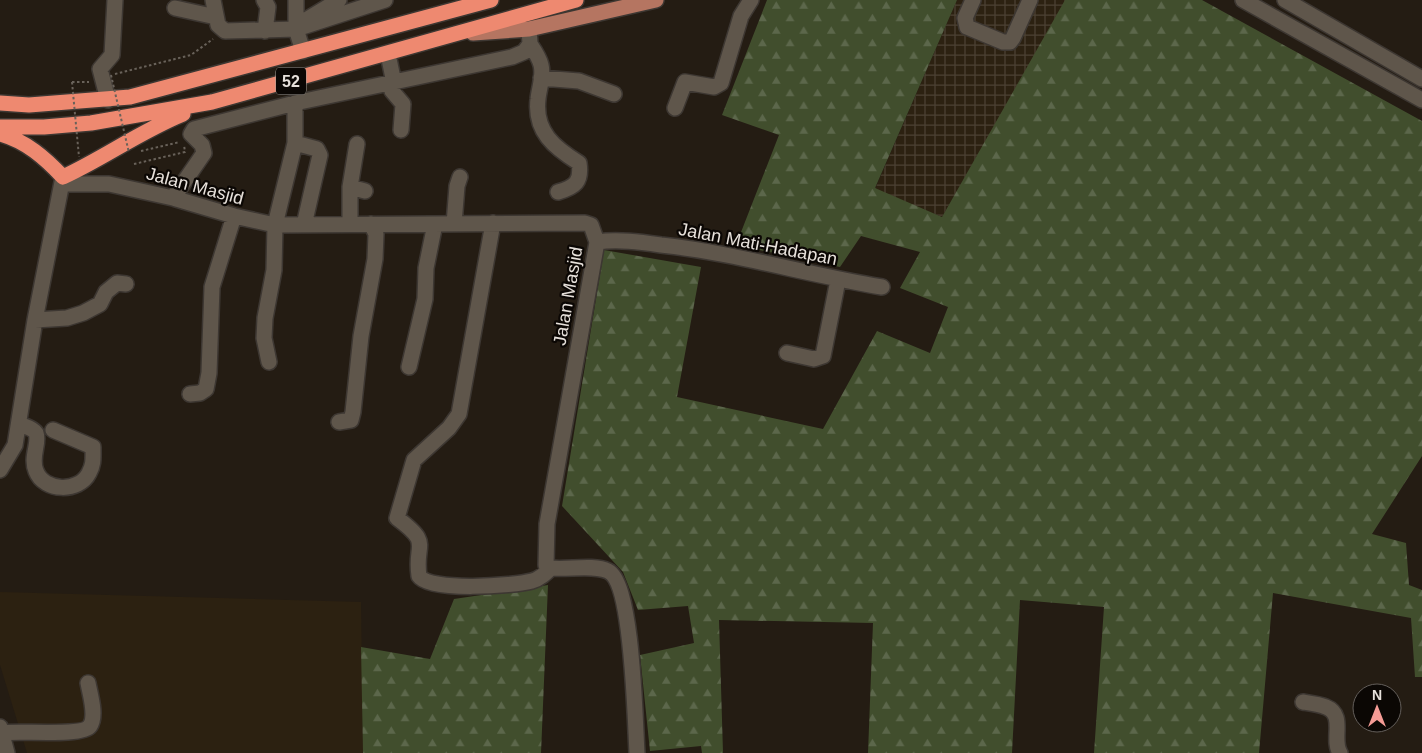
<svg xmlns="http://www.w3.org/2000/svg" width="1422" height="753" viewBox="0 0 1422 753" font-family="Helvetica,sans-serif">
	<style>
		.built { fill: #2c2111 }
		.industrial { fill: url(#industrial-grid) }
		.forest { fill: url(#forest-firs) }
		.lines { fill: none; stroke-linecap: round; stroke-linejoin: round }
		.minor-casing { stroke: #3d3732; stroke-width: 18 }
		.major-casing { stroke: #3d3732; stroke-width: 18 }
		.highway-casing { stroke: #3d3732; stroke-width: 18 }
		.path { stroke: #69625a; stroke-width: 2; stroke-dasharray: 2.5 2.5; stroke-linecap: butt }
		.minor { stroke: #5f564b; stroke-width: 15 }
		.major { stroke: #b57561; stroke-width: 15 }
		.highway { stroke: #ee8970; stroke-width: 15 }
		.path-bridge { stroke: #69625a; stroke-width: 2; stroke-dasharray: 2.5 2.5; stroke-linecap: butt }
		.labels { text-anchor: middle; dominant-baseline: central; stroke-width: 4.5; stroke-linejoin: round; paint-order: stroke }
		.shield { fill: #0b0704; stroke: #a5a09a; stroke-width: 1 }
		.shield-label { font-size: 16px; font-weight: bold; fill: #e7e1db }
		.street-label { font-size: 18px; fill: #e7e1db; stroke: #0b0704 }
	</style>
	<defs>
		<pattern id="industrial-grid" width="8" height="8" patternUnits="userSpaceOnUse" patternTransform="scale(1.25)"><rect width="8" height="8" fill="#2c2111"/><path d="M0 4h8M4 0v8" fill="none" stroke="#4b4133"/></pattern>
		<pattern id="forest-firs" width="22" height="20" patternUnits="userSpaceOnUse" patternTransform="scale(1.25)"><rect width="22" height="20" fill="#414e2d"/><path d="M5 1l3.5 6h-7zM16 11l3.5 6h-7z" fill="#5c674b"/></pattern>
	</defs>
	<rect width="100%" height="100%" fill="#241c13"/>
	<path class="built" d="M0,592L361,602L363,753H27L0,665Z"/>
	<path class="industrial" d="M957,0H1067L942,217L875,189Z"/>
	<path class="forest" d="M767,0H957L875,188L942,217L1065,0H1202L1422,121V456L1372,534L1406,543L1409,585L1422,590V677H1415L1411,618L1273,593L1259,753H1094L1104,607L1020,600L1012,753H868L873,623L719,620L723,753H702L701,746L650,751L640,655L694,643L688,606L638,610L623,572L562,506L604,250L701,267L677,397L823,429L877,331L930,353L948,307L900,288L920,252L861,236L840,267L736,245L779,135L722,115Z
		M548,585L541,753H363L361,647L430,659L454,599Z"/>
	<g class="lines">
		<g class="minor-casing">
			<path id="minor" d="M213,0L218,25L225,31L296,29L385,0
				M264,0L268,7L265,31
				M296,0V29L303,51
				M973,0L965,18L967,27L1003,42H1010L1013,38L1030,0
				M1243,0L1422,100
				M1285,0L1422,79
				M175,8L216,17
				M306,20L339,0
				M530,44C534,50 539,57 541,65C544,76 539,88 538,99C534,132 555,148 579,163C582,182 575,187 558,192
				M388,54L394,83L392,91L403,104L401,130
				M541,78L579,81L614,94
				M108,100L100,69L112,55L115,0
				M675,108L685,82L714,87L721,83L741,16L751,0
				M295,143L317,149L320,155L304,225
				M63,184H109L173,198L234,216L275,225L585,223L591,225L597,242L547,524L546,565L551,568C568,570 593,564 608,571C633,583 635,723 637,753
				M350,187L365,191
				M173,198L204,153L202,145L191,134L194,129L295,103L512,57L524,52L530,44L529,29
				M493,223L459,414L449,428L414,460L397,518C433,545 414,542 419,576C429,592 514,586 532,581C540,579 546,573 551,568
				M350,224V187L357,144
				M454,224L457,186L460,177
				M597,242C618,239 640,242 661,245C736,253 808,275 882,287
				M35,320L67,318L83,313L100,304L106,292L117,283L126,284
				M787,353L814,359L823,356L838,280
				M269,362L264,338L265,318L274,270L275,225L295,143V103
				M409,367L425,299L426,268L435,224
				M190,394L200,393L206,389L209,373L212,287L234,216
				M339,422L351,420L353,412L361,336L375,259L376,234L371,224
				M19,424C24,426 33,428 36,433C40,443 30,457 36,471C44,492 79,493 89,473C94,464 93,458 93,447L53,430
				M0,470L15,445L35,320L63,177
				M1303,702C1310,703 1319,704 1326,707C1346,715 1331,739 1340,753
				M0,727L7,753
				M2,733C18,730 82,737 90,726C97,716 90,694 88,683"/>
		</g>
		<g class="major-casing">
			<path id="major" d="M473,33L529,29L656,0"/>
		</g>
		<g class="highway-casing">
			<path id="highway" d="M0,103L29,105L130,97L491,0
				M0,127H44L91,123L212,102L576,0
				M0,134C26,141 45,158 63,177C104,158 141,131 183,114"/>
		</g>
		<path class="path" d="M115,74L191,55L213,39
			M72,82H89
			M141,151L180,142
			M134,164L185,152L184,145"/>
		<use href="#minor" class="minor"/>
		<use href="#major" class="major"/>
		<use href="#highway" class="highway"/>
		<path class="path-bridge" d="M111,75L129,153
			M72,82L79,157"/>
	</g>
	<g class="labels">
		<rect class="shield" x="276" y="67.5" width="30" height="27" rx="4"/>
		<g class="shield-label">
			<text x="291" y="81">52</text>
		</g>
		<g class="street-label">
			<text transform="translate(195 186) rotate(15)">Jalan Masjid</text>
			<text transform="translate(758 244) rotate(11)">Jalan Mati-Hadapan</text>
			<text transform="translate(568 296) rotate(-80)">Jalan Masjid</text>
		</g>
	</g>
	<g transform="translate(1377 708)"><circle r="24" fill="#0b0704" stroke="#635e5a"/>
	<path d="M0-4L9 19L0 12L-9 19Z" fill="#f59c96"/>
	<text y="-8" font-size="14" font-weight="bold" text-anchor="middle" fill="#e7e1db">N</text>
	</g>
</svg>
